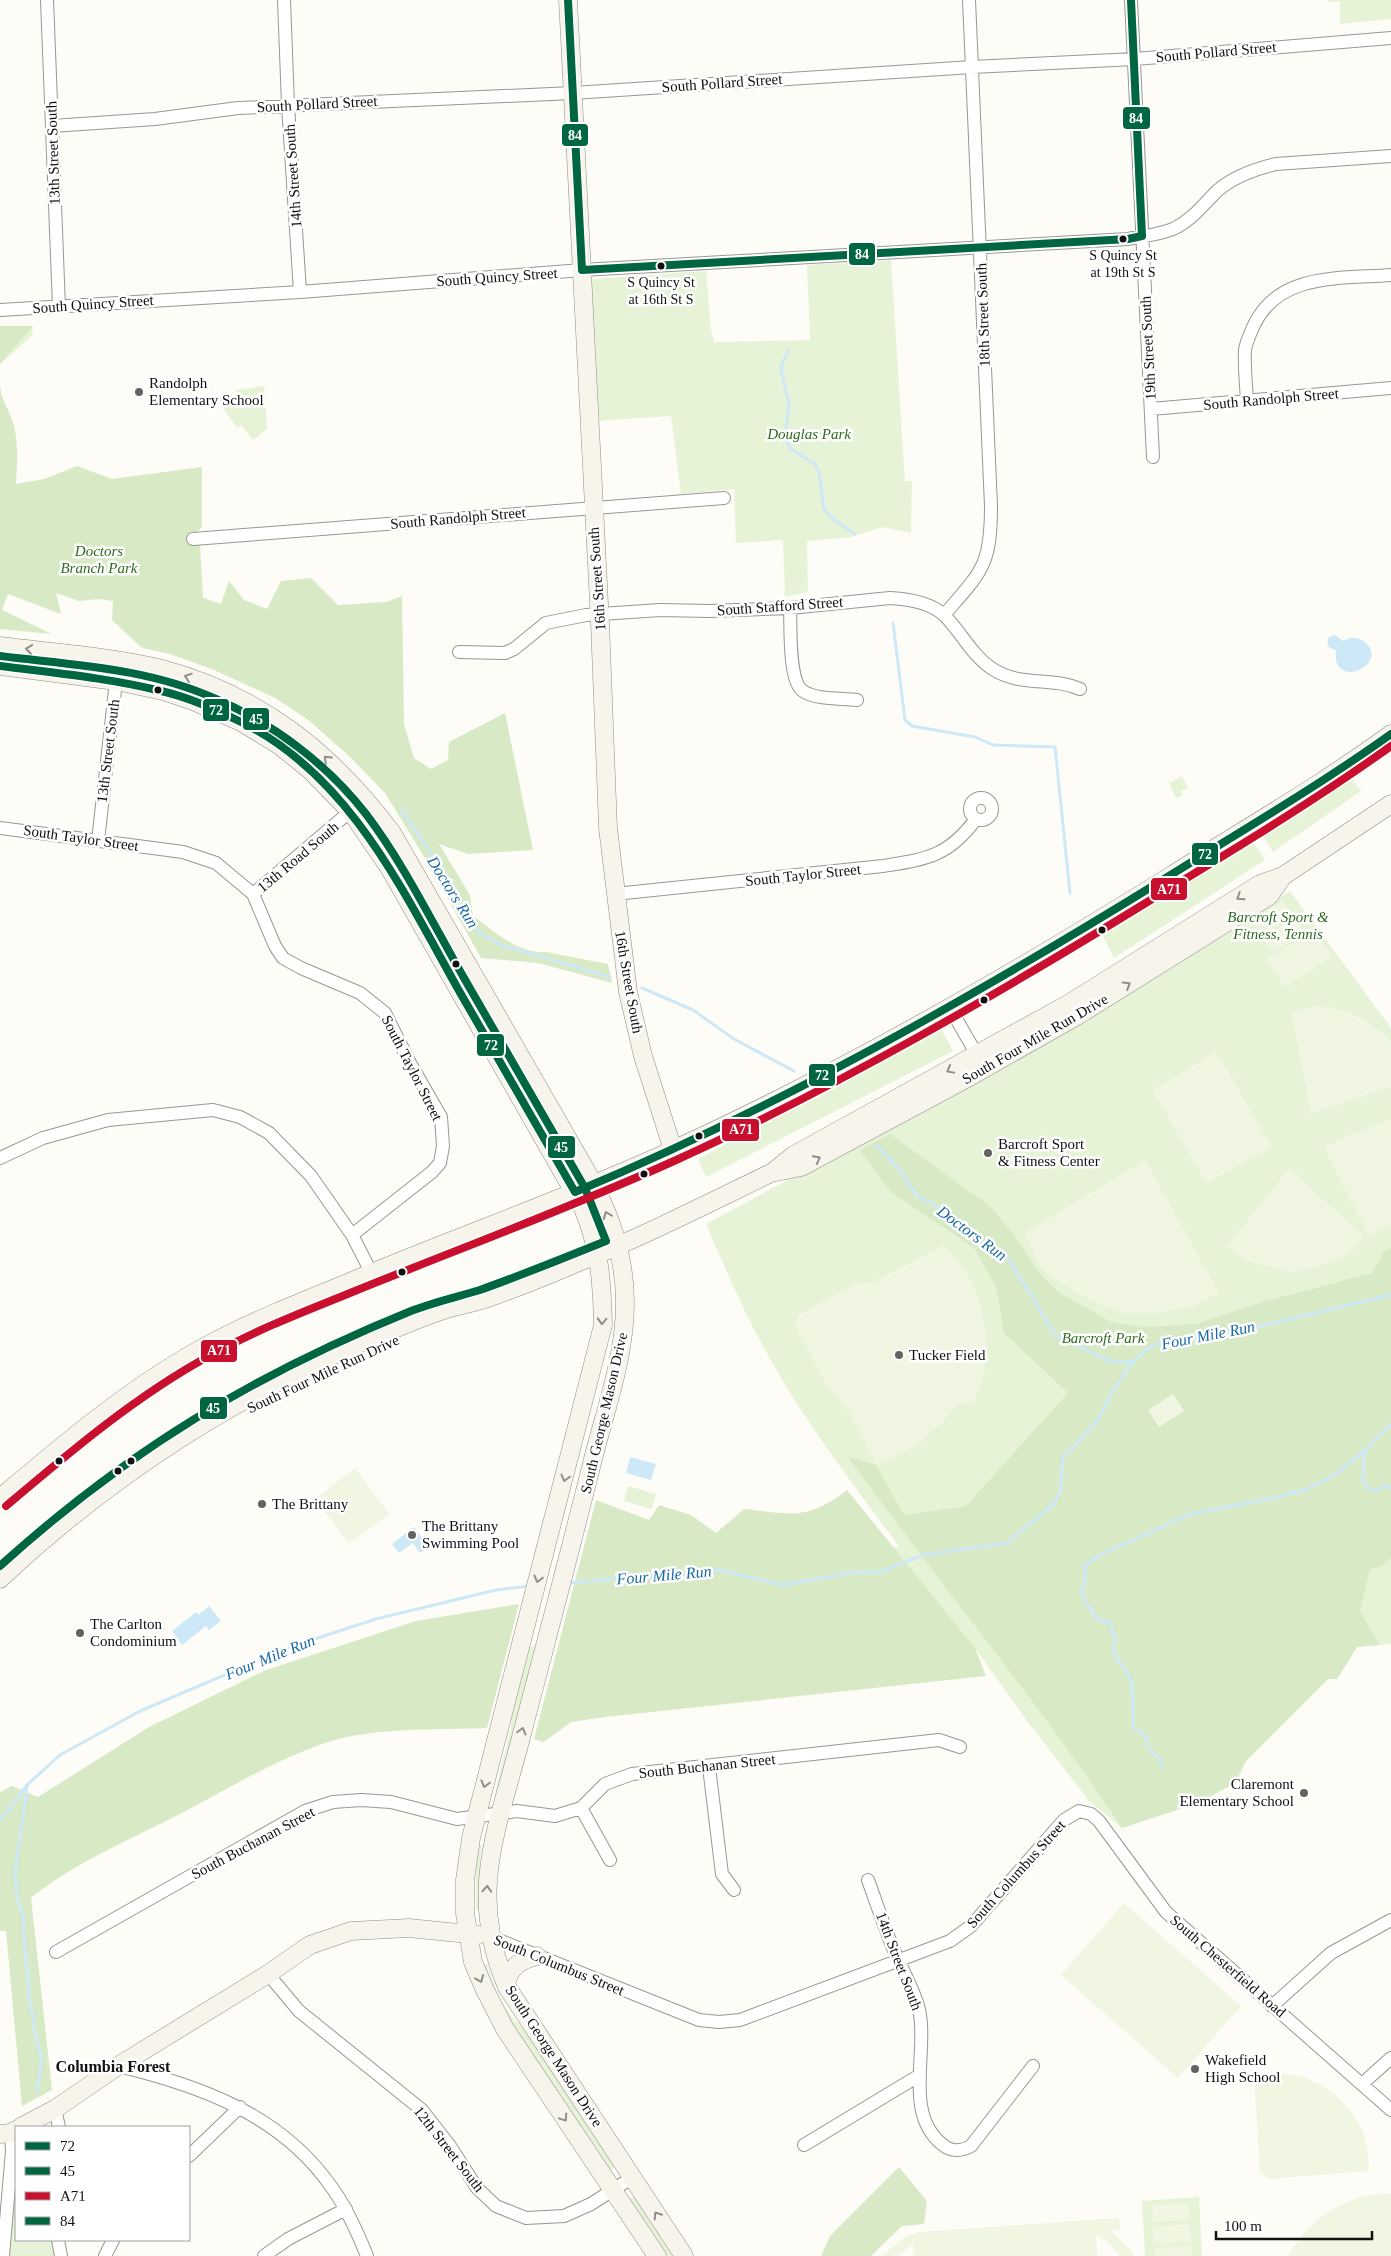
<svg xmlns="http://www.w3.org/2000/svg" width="1391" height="2256" viewBox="0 0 1391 2256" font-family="'Times New Roman',serif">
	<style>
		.green { fill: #e7f3d7 }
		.forest { fill: #d8eac5 }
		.pitch { fill: #f0f6e1 }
		.water { fill: #cde8f7 }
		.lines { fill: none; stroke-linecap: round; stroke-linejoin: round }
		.stream { stroke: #cde8f7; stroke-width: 3 }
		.street-casing { stroke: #979795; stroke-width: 14 }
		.secondary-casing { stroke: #8e8d8b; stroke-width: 19 }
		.street { stroke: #fffffe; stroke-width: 12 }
		.secondary { stroke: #f6f4eb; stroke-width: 18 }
		.bus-1-casing { stroke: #fff; stroke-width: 11 }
		.bus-2-casing { stroke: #fff; stroke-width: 11 }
		.bus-3-casing { stroke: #fff; stroke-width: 11 }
		.bus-4-casing { stroke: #fff; stroke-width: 11 }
		.bus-1 { stroke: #006641; stroke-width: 8 }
		.bus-2 { stroke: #006641; stroke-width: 8 }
		.bus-3 { stroke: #c8102e; stroke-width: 8 }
		.bus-4 { stroke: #006641; stroke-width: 8 }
		.oneway { stroke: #8f8e89 }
		.bus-dot { fill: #111; stroke: #fff; stroke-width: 2 }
		.poi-dot { fill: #646362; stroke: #fff; stroke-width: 2 }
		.labels { text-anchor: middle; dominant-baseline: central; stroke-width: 5; stroke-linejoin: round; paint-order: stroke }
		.bus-label { font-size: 14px; fill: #111; stroke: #fff }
		.street-label { font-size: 15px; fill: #111; stroke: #fff }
		.poi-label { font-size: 15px; fill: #111; stroke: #fff; text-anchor: start }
		.park-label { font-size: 15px; font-style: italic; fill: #2f6b1f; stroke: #fff }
		.water-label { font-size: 16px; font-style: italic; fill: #1768a6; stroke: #fff }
		.neighbourhood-label { font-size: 16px; font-weight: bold; fill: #111; stroke: #fff }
		.line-badge { stroke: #fff; stroke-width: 2 }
		.badge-label { font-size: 14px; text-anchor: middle; font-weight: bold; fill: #fff }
	</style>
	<rect width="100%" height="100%" fill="#fdfcf7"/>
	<path class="green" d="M1328,0H1391V19L1340,24V1L1328,2Z
		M891,260L905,481H912L911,533L882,527L851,537L807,541L808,592L785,597L783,540L736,543L734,489L681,494L671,416L598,421L591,283L593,279L706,271L711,330L714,342L810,340L807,265Z
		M0,326H33L32,336L0,364Z
		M264,386L267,429L253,440L241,425L237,428C231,419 223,410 221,399L237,398L236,390Z
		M1182,776L1188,788L1181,791L1183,795L1176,798L1169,783Z
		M1350,776L1361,791L1273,852L1261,834Z
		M369,811L464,970L456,973L362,817Z
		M1253,842L1265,860L1114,958L1103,936Z
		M1290,891L1391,1028V1644L1357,1647L1337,1679H1328L1246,1761L1235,1783L1198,1803L1122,1828L1090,1802L1027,1721L975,1648L662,1530L691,1515L716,1533L857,1557L899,1546C851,1482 802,1418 764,1348C742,1308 724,1266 706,1224L1020,1055Z
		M471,982L580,1174L575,1175L554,1136L540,1124L463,987Z
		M942,1030L953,1051L706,1177L698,1159Z
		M628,1486L656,1494L652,1509L624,1501Z
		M539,1645L502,1791L496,1789L511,1727L513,1700L527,1647Z
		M476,1843L482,1845C478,1866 481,1889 481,1910H476Z
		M487,1964C496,1994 505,2015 531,2035L617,2166L608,2172L506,2020L482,1965Z
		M16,2172V2240H52L55,2256H10Z
		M636,2195L677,2256H664L627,2201Z
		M1199,2197L1202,2256H1145L1142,2201Z"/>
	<path class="forest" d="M0,326H33L0,364Z
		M0,385C1,400 8,408 13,422C19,443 17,462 16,484L44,479L77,466L112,479L202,467V527L190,538L200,544L203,598L221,604L229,581L244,600L267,609L281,581L311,578L338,605L386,602L402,596L404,724L414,758L431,769L448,760L449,742L505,713L533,850L468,854L439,844L470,895L473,916C494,931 518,954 546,952L608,964L612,983L538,963L481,958L423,855L385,793L349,756L307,719L275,698L214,670L170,654L142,648L112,620L113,601L99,599L79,601L56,593L61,614L8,594L2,610L52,634L0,629Z
		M890,1134L991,1207L1015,1236L1037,1270L1058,1292L1113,1323L1150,1327L1196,1324L1266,1301L1372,1273L1384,1252L1391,1247V1558L1382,1566L1370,1569L1360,1611L1379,1645L1357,1647L1337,1679H1328L1246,1761L1235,1783L1198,1803L1122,1828C1037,1700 938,1582 848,1457L876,1465L904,1515L966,1506L1068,1393L1004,1333L996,1287L974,1248L891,1192L860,1150Z
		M847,1490L975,1648L986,1676L605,1717L571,1722L544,1742L534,1739L596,1500L649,1520L659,1505L691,1515L716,1533L744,1509C791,1514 807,1521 847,1490Z
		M519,1604L487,1728C437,1730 372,1727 325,1743C273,1761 224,1791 176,1816C127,1841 74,1863 31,1898L52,2090L22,2106L6,1931H0V1792L12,1786L38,1797L149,1727L266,1670L416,1621Z
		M899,2167L927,2201L924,2224L902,2226L871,2256H821L830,2236Z"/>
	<path class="pitch" d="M1283,901L1293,916L1261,936L1252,921Z
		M1294,918L1304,933L1272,953L1263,938Z
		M1314,929L1332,956L1285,987L1266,960Z
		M1313,1006C1322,1007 1332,1007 1341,1010C1359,1015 1379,1028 1391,1042V1087L1311,1113L1291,1012Z
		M1216,1051L1272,1147L1206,1183L1153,1091Z
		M1391,1118V1225L1369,1236L1324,1147Z
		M1145,1160L1219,1293L1194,1306L1160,1313H1122L1078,1294L1041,1269L1025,1233Z
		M1289,1168L1363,1236L1349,1253L1329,1263L1293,1273L1245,1260L1227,1247Z
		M944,1245C986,1285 999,1352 973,1404L959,1403C935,1433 912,1451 876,1465L847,1408L825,1383L795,1325L798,1315L855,1284L874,1282Z
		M1173,1394L1184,1411L1159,1427L1148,1410Z
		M355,1468L389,1514L349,1544L315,1499Z
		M1124,1903L1241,2006L1178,2078L1061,1975Z
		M1267,2074C1278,2074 1288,2073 1298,2076C1326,2083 1353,2106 1363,2133C1368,2145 1368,2159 1369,2171L1268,2179L1260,2171L1254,2076Z
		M1391,2194V2256H1288C1308,2220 1347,2192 1391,2194Z
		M1189,2203L1190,2220L1153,2222L1152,2205Z
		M1119,2218L1120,2229L1111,2231L1131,2250L1134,2256H1120L1109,2243L1096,2235L1097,2256H914L913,2244L897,2256H882L903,2238L919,2232Z
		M1190,2224L1191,2242L1154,2244L1153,2227Z
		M1192,2246V2256H1155L1154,2248Z"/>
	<path class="water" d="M1335,635L1343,641C1350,637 1358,636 1365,642C1391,665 1331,692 1336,650L1330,648L1327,643L1329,637Z
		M630,1457L656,1464L651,1480L626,1473Z
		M414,1527L428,1547L420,1553L413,1543L399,1553L392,1544Z
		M209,1606L221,1621L209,1630L206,1626L182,1645L172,1631L196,1612L198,1615Z"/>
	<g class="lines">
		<path class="stream" d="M789,351L783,361L781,370L789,405L785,438L791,449L815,464L819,472L824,509L832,518L855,534
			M893,623L905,720L912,726L975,737L993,745L1055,747L1070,893
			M402,810L438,864L479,933L501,945L610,977
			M642,988L693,1010L734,1039L794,1071
			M877,1146L896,1166L918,1197L935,1205L948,1216L954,1224L962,1228L977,1240L1009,1259L1055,1335L1107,1360L1122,1362L1134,1361
			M1364,1451L1363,1482L1373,1491L1387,1486L1391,1488
			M568,1583L720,1570L783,1585L850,1573L881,1572L923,1555L1007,1543L1053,1505L1060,1493L1063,1458L1098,1420L1110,1396L1128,1368L1147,1349L1162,1342L1231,1333L1391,1295
			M1163,1768L1160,1759L1152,1753L1148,1746L1146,1737L1133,1726C1133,1711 1134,1697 1131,1682C1127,1662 1108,1664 1116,1637L1112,1633V1627L1109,1622L1096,1619L1092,1613V1607L1087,1606L1081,1591L1086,1578L1084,1566L1098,1556L1190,1514L1274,1498L1307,1489L1336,1474L1364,1451L1391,1424
			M27,1786L15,1874L17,1896L24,1920L23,1930L29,1988V2002L33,2015L36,2041L42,2056L37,2092
			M0,1821L27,1785L60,1755L140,1711L293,1646L376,1619L496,1590L530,1586"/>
		<g class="street-casing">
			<path id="street" d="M47,0L59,307
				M284,0L288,105L300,292
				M1131,0L1153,457
				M52,126L155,119L238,108L573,93L972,67L1135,59L1391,38
				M0,310L300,292L582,270L1128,239C1143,236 1158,235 1173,229C1192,220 1203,205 1217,191C1234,176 1255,169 1276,164L1391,156
				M1247,400C1246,384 1244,366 1245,350C1246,342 1251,332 1254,325C1279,272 1342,279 1391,275
				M1151,409L1391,388
				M193,539L724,498
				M790,608C791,626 788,681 803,691C816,700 841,698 857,700
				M944,615C982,571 991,566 991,506L969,0
				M459,652L505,653L514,649L546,623L586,615L660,610L710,611L790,608L890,598C908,599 931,602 945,616C961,632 971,654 991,668C1021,688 1050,676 1080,689
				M970 809a11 11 0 1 1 22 0a11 11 0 1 1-22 0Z
				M0,828L183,852L216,863L253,894L275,946L283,958L301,968L360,993L385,1013L410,1063L441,1117L443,1146L440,1163L432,1172L352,1235
				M98,841L116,681L121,662
				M253,894L366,798
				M615,894L883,866C926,859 948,857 976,819
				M950,1008L981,1062
				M0,1158L43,1138L108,1120L213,1110L240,1117L269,1133L311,1176L352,1235L371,1272
				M709,1767L722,1874L734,1890
				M581,1808L610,1860
				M868,1880C876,1902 884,1926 893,1948C900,1966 918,1997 920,2015C927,2055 904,2115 943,2145C951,2152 962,2151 971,2146L1033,2066
				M491,1937L699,2020L719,2022L740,2020L950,1941L971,1926L1064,1820L1079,1811L1091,1814L1099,1821L1166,1912L1391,2110
				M56,1952L305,1811L333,1802L361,1800L391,1802L457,1819L517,1811L555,1816L581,1808L605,1784L632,1774L939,1740L960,1747
				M268,1974L299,2011L422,2110L450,2146L477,2188L496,2206L526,2218L564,2216L591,2204L633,2177
				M1272,2006L1331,1953L1391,1920
				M118,2066C198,2085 280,2114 330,2185C346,2206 357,2231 367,2256
				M1362,2084L1391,2058
				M55,2109L59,2127
				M804,2145L920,2075
				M189,2156L240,2107
				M58,2240L61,2256
				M3,2256L12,2151L11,2133
				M105,2256L113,2240
				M264,2256L288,2239L346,2209"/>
		</g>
		<g class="secondary-casing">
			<path id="secondary" d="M568,0L600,623L608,828L628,992L643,1056L673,1150
				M0,646C53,653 109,656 162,669C260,695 332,753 392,833L588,1174C610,1213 625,1258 625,1303C625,1356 606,1408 593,1459C569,1556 543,1653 518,1749C494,1838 469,1898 507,1987L684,2256
				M0,666L116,681L163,691L193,701L241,722L279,745L310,770L351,812L390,869L583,1208C600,1249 602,1282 603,1325L471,1838L465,1880V1913L473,1962L485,1990L505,2029L657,2256
				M773,1172L794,1155L1070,1003L1260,884L1283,876L1391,804
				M0,1498C65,1443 131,1387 206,1346C251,1322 298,1303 345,1284C453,1238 564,1200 671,1151C843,1072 1008,977 1169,877C1243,830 1320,786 1391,734
				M0,1579C116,1470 244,1389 392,1330C411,1322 431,1314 450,1308C463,1305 476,1302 488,1298C519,1287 549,1275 579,1262C644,1236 707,1204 771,1173L801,1167L971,1076L1077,1016L1269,896L1283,876
				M506,1984C510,1967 520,1960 537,1956
				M21,2127L55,2109L118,2066L268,1974L310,1945L351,1931L409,1928L478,1935
				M0,2134L11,2133L16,2130"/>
		</g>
		<use href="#street" class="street"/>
		<use href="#secondary" class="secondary"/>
		<g class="bus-1-casing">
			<path id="bus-1" d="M0,666C54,673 109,678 161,691C188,697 214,709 239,721C348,773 402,889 458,989C497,1056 536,1124 575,1192C779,1107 973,997 1161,881C1238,833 1317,787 1391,734"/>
		</g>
		<g class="bus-2-casing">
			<path id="bus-2" d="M0,656C73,665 148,668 216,699C274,724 327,764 366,814C404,864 433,924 464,978C504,1048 545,1118 585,1188L606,1241C564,1258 522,1275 480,1290C457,1297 434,1302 411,1311C253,1375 127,1451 0,1566"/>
		</g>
		<g class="bus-3-casing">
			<path id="bus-3" d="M6,1506C71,1451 137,1395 211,1355C256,1330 303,1312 350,1293C458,1249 568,1209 674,1161C839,1086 996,995 1149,901C1231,851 1313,802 1391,746"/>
		</g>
		<g class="bus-4-casing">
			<path id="bus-4" d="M568,0L582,270
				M1131,0L1142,236
				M582,270L1128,239L1142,236"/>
		</g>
		<use href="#bus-1" class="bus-1"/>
		<use href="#bus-2" class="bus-2"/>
		<use href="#bus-3" class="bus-3"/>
		<use href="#bus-4" class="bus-4"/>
	</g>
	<defs><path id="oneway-chevron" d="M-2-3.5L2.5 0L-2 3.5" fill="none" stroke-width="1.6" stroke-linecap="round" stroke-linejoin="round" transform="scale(1.25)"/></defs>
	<g class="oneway">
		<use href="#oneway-chevron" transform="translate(29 649) rotate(-172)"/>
		<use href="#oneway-chevron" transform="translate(188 677) rotate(-161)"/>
		<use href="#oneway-chevron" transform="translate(327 759) rotate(-137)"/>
		<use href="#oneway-chevron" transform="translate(1240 897) rotate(147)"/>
		<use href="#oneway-chevron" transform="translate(1127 985) rotate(-32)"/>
		<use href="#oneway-chevron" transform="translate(950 1070) rotate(151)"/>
		<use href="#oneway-chevron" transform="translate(817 1159) rotate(-27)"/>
		<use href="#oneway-chevron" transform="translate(607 1215) rotate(-111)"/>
		<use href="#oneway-chevron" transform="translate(602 1321) rotate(92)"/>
		<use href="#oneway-chevron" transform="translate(565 1478) rotate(105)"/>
		<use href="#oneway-chevron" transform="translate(538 1579) rotate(105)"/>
		<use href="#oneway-chevron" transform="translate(522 1731) rotate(-75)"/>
		<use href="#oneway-chevron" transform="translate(485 1784) rotate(105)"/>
		<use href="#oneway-chevron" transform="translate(487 1889) rotate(-87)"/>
		<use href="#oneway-chevron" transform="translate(480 1979) rotate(68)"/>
		<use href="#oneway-chevron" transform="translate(564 2118) rotate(56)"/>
		<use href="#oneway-chevron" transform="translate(657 2215) rotate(-123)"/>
	</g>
	<g class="bus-dot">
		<circle cx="1123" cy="239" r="4.5"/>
		<circle cx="661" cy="266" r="4.5"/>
		<circle cx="158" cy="690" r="4.5"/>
		<circle cx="1102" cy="930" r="4.5"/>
		<circle cx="456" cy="964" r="4.5"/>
		<circle cx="984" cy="1000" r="4.5"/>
		<circle cx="699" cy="1136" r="4.5"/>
		<circle cx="644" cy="1174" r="4.5"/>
		<circle cx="402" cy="1272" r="4.5"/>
		<circle cx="59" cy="1461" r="4.5"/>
		<circle cx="131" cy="1461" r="4.5"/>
		<circle cx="118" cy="1471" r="4.5"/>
	</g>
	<g class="poi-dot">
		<circle cx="139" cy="392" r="5"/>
		<circle cx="988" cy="1153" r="5"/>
		<circle cx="899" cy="1355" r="5"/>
		<circle cx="262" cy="1504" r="5"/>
		<circle cx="412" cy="1535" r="5"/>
		<circle cx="80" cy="1633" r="5"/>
		<circle cx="1304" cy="1793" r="5"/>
		<circle cx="1195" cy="2069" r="5"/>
	</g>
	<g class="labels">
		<g class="bus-label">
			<text x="1123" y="255">S Quincy St<tspan x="1123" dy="17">at 19th St S</tspan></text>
			<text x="661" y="282">S Quincy St<tspan x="661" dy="17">at 16th St S</tspan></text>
		</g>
		<g class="street-label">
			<text transform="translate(1216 52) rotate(-5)">South Pollard Street</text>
			<text transform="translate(722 83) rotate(-4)">South Pollard Street</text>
			<text transform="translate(317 104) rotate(-3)">South Pollard Street</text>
			<text transform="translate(53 153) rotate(-92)">13th Street South</text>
			<text transform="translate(293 176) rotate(-94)">14th Street South</text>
			<text transform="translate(497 277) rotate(-4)">South Quincy Street</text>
			<text transform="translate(93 304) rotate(-4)">South Quincy Street</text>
			<text transform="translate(983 315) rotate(-92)">18th Street South</text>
			<text transform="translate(1148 348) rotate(-93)">19th Street South</text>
			<text transform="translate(1271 399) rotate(-5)">South Randolph Street</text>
			<text transform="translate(458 518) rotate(-5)">South Randolph Street</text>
			<text transform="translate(597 579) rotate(-94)">16th Street South</text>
			<text transform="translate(780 606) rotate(-4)">South Stafford Street</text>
			<text transform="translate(108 751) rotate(-83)">13th Street South</text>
			<text transform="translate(81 838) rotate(8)">South Taylor Street</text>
			<text transform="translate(298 857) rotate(-40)">13th Road South</text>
			<text transform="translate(803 875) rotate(-6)">South Taylor Street</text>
			<text transform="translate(629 982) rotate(80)">16th Street South</text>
			<text transform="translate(1035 1039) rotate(-30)">South Four Mile Run Drive</text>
			<text transform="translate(412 1068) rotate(63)">South Taylor Street</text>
			<text transform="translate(323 1374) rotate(-25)">South Four Mile Run Drive</text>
			<text transform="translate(604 1413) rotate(-77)">South George Mason Drive</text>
			<text transform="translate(707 1766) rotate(-6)">South Buchanan Street</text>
			<text transform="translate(253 1843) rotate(-28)">South Buchanan Street</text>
			<text transform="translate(1016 1874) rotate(-48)">South Columbus Street</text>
			<text transform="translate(899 1961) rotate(69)">14th Street South</text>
			<text transform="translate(559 1965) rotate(22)">South Columbus Street</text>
			<text transform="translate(1228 1966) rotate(41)">South Chesterfield Road</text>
			<text transform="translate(554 2056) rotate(57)">South George Mason Drive</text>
			<text transform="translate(449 2149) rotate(52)">12th Street South</text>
		</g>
		<g class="poi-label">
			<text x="149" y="383">Randolph<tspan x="149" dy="17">Elementary School</tspan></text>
			<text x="998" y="1144">Barcroft Sport<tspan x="998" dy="17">&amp; Fitness Center</tspan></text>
			<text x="909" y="1355">Tucker Field</text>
			<text x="272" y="1504">The Brittany</text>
			<text x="422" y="1526">The Brittany<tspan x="422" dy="17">Swimming Pool</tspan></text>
			<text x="90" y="1624">The Carlton<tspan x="90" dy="17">Condominium</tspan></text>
			<text x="1294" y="1784" text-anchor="end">Claremont<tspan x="1294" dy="17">Elementary School</tspan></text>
			<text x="1205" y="2060">Wakefield<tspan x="1205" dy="17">High School</tspan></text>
		</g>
		<g class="park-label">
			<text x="809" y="434">Douglas Park</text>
			<text x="99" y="551">Doctors<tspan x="99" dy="17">Branch Park</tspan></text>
			<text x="1278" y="917">Barcroft Sport &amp;<tspan x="1278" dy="17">Fitness, Tennis</tspan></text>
			<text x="1103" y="1338">Barcroft Park</text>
		</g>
		<g class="water-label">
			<text transform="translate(453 892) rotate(58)">Doctors Run</text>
			<text transform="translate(972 1233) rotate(36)">Doctors Run</text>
			<text transform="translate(1208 1335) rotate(-11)">Four Mile Run</text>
			<text transform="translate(664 1575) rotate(-5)">Four Mile Run</text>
			<text transform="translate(270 1657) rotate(-22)">Four Mile Run</text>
		</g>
		<g class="neighbourhood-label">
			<text x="113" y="2066">Columbia Forest</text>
		</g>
	</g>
	<g class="line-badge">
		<rect x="1122" y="106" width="29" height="24" rx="5" fill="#006641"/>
		<rect x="561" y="123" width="28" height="24" rx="5" fill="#006641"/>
		<rect x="848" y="242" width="28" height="24" rx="5" fill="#006641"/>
		<rect x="202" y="698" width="28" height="24" rx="5" fill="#006641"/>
		<rect x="242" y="707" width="28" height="24" rx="5" fill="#006641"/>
		<rect x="1191" y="842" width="28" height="24" rx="5" fill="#006641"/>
		<rect x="1150" y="877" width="38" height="24" rx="5" fill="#c8102e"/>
		<rect x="476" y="1033" width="29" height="24" rx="5" fill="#006641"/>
		<rect x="808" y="1063" width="28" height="24" rx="5" fill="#006641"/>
		<rect x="721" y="1118" width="39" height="24" rx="5" fill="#c8102e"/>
		<rect x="547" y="1135" width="29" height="24" rx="5" fill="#006641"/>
		<rect x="200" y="1339" width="38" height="24" rx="5" fill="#c8102e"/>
		<rect x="199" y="1396" width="29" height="24" rx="5" fill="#006641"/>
	</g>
	<g class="badge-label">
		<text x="1136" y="123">84</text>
		<text x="575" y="140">84</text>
		<text x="862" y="259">84</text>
		<text x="216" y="715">72</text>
		<text x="256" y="724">45</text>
		<text x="1205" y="859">72</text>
		<text x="1169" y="894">A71</text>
		<text x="491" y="1050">72</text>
		<text x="822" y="1080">72</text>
		<text x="741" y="1134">A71</text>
		<text x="561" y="1152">45</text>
		<text x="219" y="1355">A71</text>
		<text x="213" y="1413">45</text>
	</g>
	<rect x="15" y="2126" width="175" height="115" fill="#ffffff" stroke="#a0a0a0"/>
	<rect x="25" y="2142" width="25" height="8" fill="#006641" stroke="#a0a0a0"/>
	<text x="60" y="2151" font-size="15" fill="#111111">72</text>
	<rect x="25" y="2167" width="25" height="8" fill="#006641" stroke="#a0a0a0"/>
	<text x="60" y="2176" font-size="15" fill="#111111">45</text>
	<rect x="25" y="2192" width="25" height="8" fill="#c8102e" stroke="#a0a0a0"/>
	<text x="60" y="2201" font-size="15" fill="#111111">A71</text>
	<rect x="25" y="2217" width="25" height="8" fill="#006641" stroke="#a0a0a0"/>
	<text x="60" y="2226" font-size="15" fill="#111111">84</text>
	<path d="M1216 2231v8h156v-8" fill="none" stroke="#111111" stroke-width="2.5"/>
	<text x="1224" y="2231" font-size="15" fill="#111111" stroke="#ffffff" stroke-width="4" paint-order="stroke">100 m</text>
</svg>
